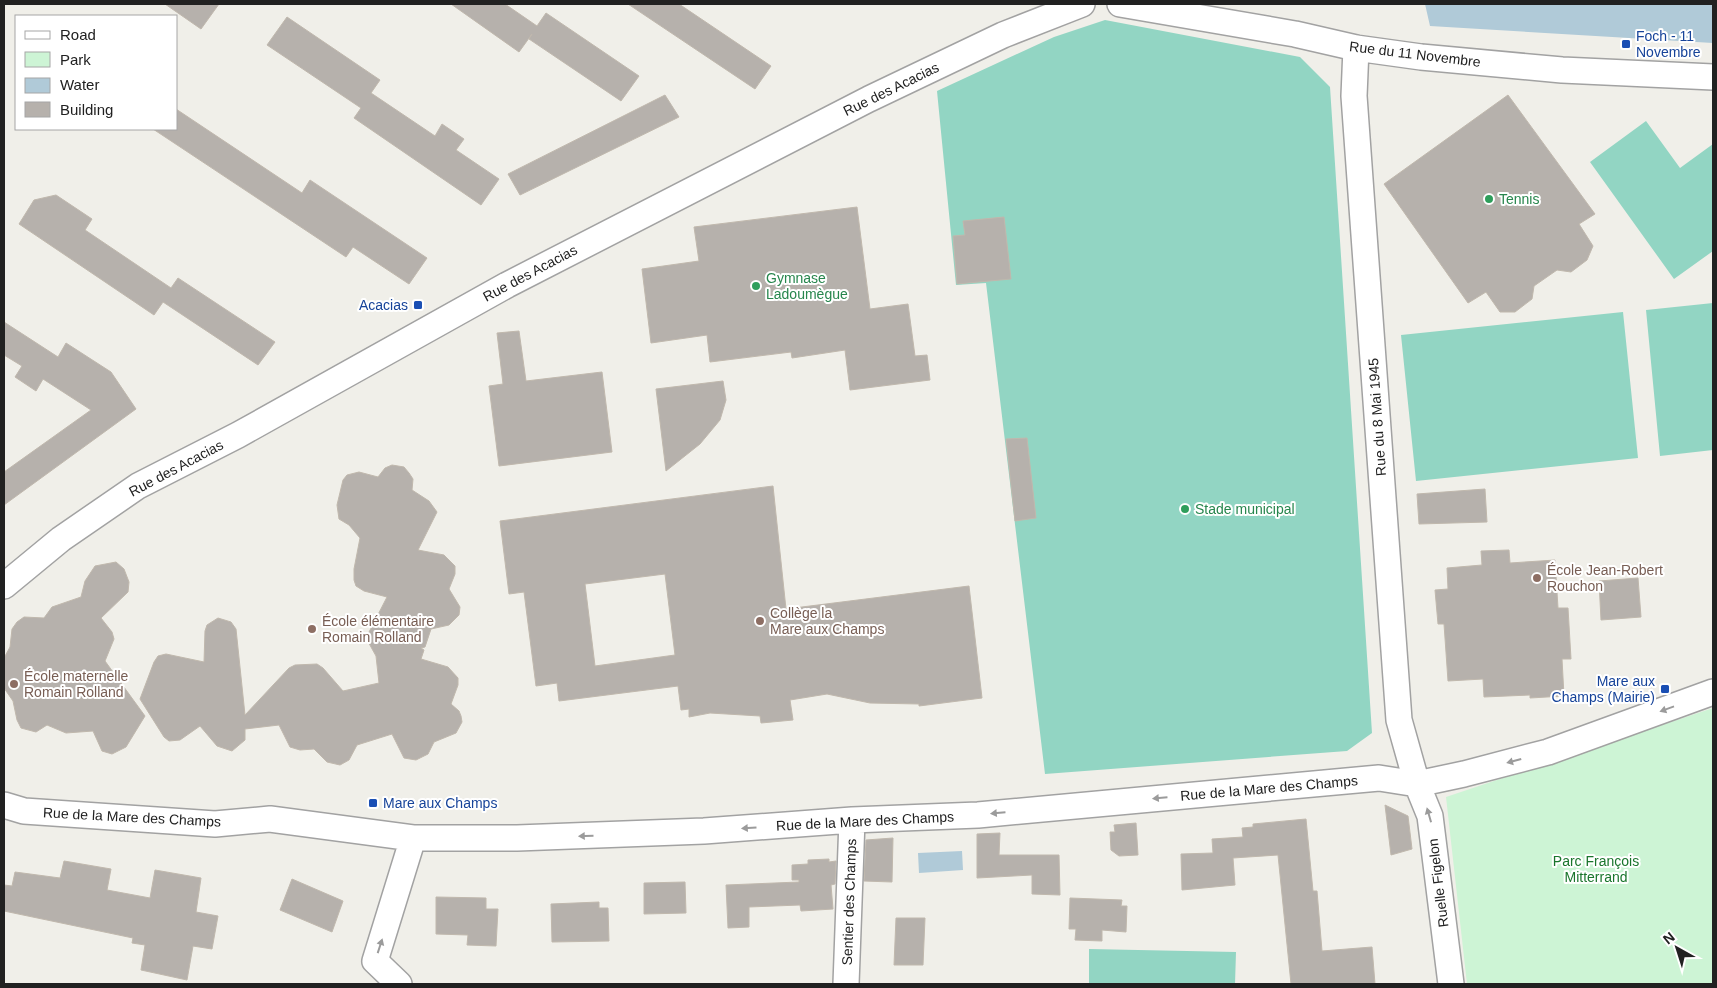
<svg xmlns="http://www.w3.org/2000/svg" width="1717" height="988" viewBox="0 0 1717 988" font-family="Helvetica,sans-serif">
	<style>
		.park { fill: #cdf4d5 }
		.pitch { fill: #92d5c3 }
		.water { fill: #b0cad8 }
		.building { fill: #b6b1ac; stroke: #c0b8ad; fill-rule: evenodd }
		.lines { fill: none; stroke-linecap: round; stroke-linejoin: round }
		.minor-casing { stroke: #a2a2a2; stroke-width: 28 }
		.minor { stroke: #fff; stroke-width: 25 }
		.oneway { fill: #9b9b9b }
		.transit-dot { fill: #1a4fb4; stroke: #fff; stroke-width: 2 }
		.leisure-dot { fill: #2e9e5b; stroke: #fff; stroke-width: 2 }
		.education-dot { fill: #8d6e63; stroke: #fff; stroke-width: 2 }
		.labels { text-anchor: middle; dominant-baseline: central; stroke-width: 4; stroke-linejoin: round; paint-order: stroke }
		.transit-label { font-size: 14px; fill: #164399; stroke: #fff; text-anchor: start }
		.street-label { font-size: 14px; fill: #212121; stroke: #fff }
		.leisure-label { font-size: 14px; fill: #27864d; stroke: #fff; text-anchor: start }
		.education-label { font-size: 14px; fill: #785e54; stroke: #fff; text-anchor: start }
		.park-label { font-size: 14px; fill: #1a752c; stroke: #fff }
	</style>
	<rect width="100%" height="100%" fill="#f0efe9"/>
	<path class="park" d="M1713,708V984H1467L1446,797Z"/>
	<path class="pitch" d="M1105,20L1300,57L1330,87L1372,733L1347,751L1045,774L986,283L956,285L937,91L1054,37Z
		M1646,121L1680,168L1713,144V251L1674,279L1590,162Z
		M1713,303V450L1660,456L1646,310Z
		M1623,312L1638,458L1416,481L1401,335Z
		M1089,949L1236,952L1235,984H1089Z"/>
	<path class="water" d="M1425,4H1713V43L1430,26Z
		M962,851L963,870L919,873L918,853Z"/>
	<path class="building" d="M165,4H219L201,29Z
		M451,4H505L537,26L546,13L639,76L621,101L529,39L532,34L519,52Z
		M628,4H679L771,66L755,89Z
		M287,17L380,80L371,93L435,136L442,124L464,139L456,150L499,179L481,205L354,118L361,108L267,45Z
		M665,95L679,117L520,195L508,174Z
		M1508,95L1595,214L1579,224L1593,246L1587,260L1571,272L1557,270L1534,286L1532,299L1515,312H1500L1486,292L1468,303L1384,184Z
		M176,109L302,193L310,180L427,258L409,284L353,247L346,257L153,129H176Z
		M56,195L92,219L85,230L171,288L178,278L275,342L258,365L163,302L154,315L19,224L34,200Z
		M857,207L870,309L908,304L915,356L927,355L930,380L850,390L845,350L792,358L791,352L710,362L707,335L651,343L642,269L699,261L694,227Z
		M1004,217L1011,279L957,284L953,236L965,235L963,221Z
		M4,322L58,357L66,343L111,372L136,409L4,505V472L91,410L43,379L36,391L15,377L22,366L4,355Z
		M519,331L526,381L602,372L612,452L499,466L489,386L503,384L497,333Z
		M723,381L726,400L720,420L700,444L666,471L656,389Z
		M1027,438L1036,518L1015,521L1006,439Z
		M392,465L404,467L409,473L413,479L412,490L429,501L437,512L418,550L444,555L455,566V574L449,589L460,607L459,615L449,625L431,629L425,647L421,648L424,650L421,659L448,667L458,678V685L451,704L459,711L461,716L462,722L456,733L434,742L428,754L416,760L404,758L392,734L357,745L349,760L340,765L327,762L314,749L300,750L290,747L279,725L245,729V740L232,751L217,746L200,726L180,740L169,741L164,737L140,699L154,662L158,656L166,654L204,662L205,631L207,625L218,618L231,622L236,629L245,715L289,668L295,665L317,664L323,668L343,691L379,683L376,656L366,638L387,597L364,591L356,586L354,580V569L360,538L349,525L339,519L337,505L343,480L347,475L359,472L378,477L385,468Z
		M773,486L786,609L969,586L982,698L919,706V704L870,703L827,694L790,700L793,720L761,723L760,716L710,713L689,717V709L681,710L678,686L559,701L557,683L536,686L524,592L509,594L500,521ZM665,574L675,655L595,666L585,584Z
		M1485,489L1487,522L1419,524L1417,494Z
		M1509,550L1510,563L1555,560L1558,608H1568L1571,659H1562L1564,696L1530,698V695L1484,697L1483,679L1448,681L1444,624H1438L1435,590L1448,589L1447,568L1482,565L1481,551Z
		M116,562L124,569L129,582L128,592L101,618L112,632L114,639L105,661L145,716L126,747L112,754L102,751L93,731L66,733L47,725L36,732L21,728L17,720L13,701L4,688V658L10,647L12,629L17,622L24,617L44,618L52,607L81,597L85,581L95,566Z
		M1638,578L1641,617L1601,620L1599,581Z
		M1385,805L1408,816L1412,849L1391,855Z
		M1306,819L1313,891H1317L1322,951L1372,947L1375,984H1291L1278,855L1233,858L1235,885L1182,890L1181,854L1213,853L1212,839L1243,837L1242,828L1253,827V824Z
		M1136,823L1138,855L1119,856L1111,850L1110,832H1115L1114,825Z
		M1000,833L999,855H1059L1060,895L1032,894V875L977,878V834Z
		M893,838L892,882L864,881L866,840Z
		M829,859V862L836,861L835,884L831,885L833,909L801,911L800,905L749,907V927L728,928L726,885L799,882V880H792V865L808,864V860Z
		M64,861L111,869L107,890L150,898L155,870L201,878L196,912L218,916L212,949L193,946L187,980L141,970L145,945L132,943L133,938L4,911V885L12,886L15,872L60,878Z
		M292,879L343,901L332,932L280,910Z
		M685,882L686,913L644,914V883Z
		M436,897L486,898V909H498L496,946L467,945L468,935L436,934Z
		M1070,898L1122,900L1121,906H1127L1126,932L1102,930V941L1075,940L1076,929H1069Z
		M599,902V908H608L609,941L552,942L551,904Z
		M896,918H925L923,965H894Z"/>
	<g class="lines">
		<g class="minor-casing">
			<path id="minor" d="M1120,4L1295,34L1356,48L1421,57L1562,70L1713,77
				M1356,48L1354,96L1399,720L1417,784L1430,816L1451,984
				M4,586L61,539L138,486L238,435L507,285L869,99L1003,35L1082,4
				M4,805L24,811L215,824L270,819L413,838H517L704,831L852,820L978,815L1379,778L1417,784L1464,774L1548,752L1713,692
				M399,984L375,961L413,838
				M846,984L852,820"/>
		</g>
		<use href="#minor" class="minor"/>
	</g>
	<defs><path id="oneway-solid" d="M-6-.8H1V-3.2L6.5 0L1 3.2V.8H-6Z" transform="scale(1.25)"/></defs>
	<g class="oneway">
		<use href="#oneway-solid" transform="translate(1667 709) rotate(160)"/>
		<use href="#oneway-solid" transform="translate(1514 761) rotate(165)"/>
		<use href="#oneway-solid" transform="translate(1160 798) rotate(175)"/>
		<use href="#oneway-solid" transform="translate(998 813) rotate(175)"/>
		<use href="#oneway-solid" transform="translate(1429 815) rotate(-106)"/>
		<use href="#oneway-solid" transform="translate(749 828) rotate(176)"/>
		<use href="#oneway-solid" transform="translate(586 836) rotate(178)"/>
		<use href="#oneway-solid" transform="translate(380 946) rotate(-72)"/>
	</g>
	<g class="transit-dot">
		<rect x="1621" y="39" width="10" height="10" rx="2.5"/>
		<rect x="413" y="300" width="10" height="10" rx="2.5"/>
		<rect x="1660" y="684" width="10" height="10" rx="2.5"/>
		<rect x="368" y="798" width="10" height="10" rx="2.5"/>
	</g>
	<g class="leisure-dot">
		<circle cx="1489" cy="199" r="5"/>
		<circle cx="756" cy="286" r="5"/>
		<circle cx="1185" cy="509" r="5"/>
	</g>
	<g class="education-dot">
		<circle cx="1537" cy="578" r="5"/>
		<circle cx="760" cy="621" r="5"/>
		<circle cx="312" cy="629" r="5"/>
		<circle cx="14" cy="684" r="5"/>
	</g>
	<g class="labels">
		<g class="transit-label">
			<text x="1636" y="36">Foch - 11<tspan x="1636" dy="16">Novembre</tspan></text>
			<text x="408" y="305" text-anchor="end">Acacias</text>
			<text x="1655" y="681" text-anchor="end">Mare aux<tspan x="1655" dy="16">Champs (Mairie)</tspan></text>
			<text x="383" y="803">Mare aux Champs</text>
		</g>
		<g class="street-label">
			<text transform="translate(1415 54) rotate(7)">Rue du 11 Novembre</text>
			<text transform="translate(891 89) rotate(-26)">Rue des Acacias</text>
			<text transform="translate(530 273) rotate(-28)">Rue des Acacias</text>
			<text transform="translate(1377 417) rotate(-94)">Rue du 8 Mai 1945</text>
			<text transform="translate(176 468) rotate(-28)">Rue des Acacias</text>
			<text transform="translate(1269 788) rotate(-5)">Rue de la Mare des Champs</text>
			<text transform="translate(132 817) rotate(3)">Rue de la Mare des Champs</text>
			<text transform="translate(865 821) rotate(-3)">Rue de la Mare des Champs</text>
			<text transform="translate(1438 883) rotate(-97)">Ruelle Figelon</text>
			<text transform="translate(849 902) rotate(-88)">Sentier des Champs</text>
		</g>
		<g class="leisure-label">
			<text x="1499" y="199">Tennis</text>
			<text x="766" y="278">Gymnase<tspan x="766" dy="16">Ladoumègue</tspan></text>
			<text x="1195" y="509">Stade municipal</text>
		</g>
		<g class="education-label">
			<text x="1547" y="570">École Jean-Robert<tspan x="1547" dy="16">Rouchon</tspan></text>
			<text x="770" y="613">Collège la<tspan x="770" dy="16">Mare aux Champs</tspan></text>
			<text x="322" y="621">École élémentaire<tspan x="322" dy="16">Romain Rolland</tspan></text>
			<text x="24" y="676">École maternelle<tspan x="24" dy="16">Romain Rolland</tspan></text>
		</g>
		<g class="park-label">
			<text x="1596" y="861">Parc François<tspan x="1596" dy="16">Mitterrand</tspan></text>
		</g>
	</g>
	<rect width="1717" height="988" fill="none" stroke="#212121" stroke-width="10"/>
	<rect x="15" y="15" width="162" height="115" fill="#ffffff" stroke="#a6a6a6"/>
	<rect x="25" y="31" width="25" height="8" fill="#ffffff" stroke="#a6a6a6"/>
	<text x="60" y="40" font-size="15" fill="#212121">Road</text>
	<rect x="25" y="52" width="25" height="15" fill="#cdf4d5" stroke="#a6a6a6"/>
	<text x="60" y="65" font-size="15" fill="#212121">Park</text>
	<rect x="25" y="78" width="25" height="15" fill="#b0cad8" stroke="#a6a6a6"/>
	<text x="60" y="90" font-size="15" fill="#212121">Water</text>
	<rect x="25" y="102" width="25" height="15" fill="#b6b1ac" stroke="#a6a6a6"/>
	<text x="60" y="115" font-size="15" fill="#212121">Building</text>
	<g transform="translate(1677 948) rotate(321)" stroke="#ffffff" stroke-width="4" paint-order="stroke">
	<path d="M0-4L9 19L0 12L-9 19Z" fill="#212121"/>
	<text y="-8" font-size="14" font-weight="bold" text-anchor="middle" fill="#212121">N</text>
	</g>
</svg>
